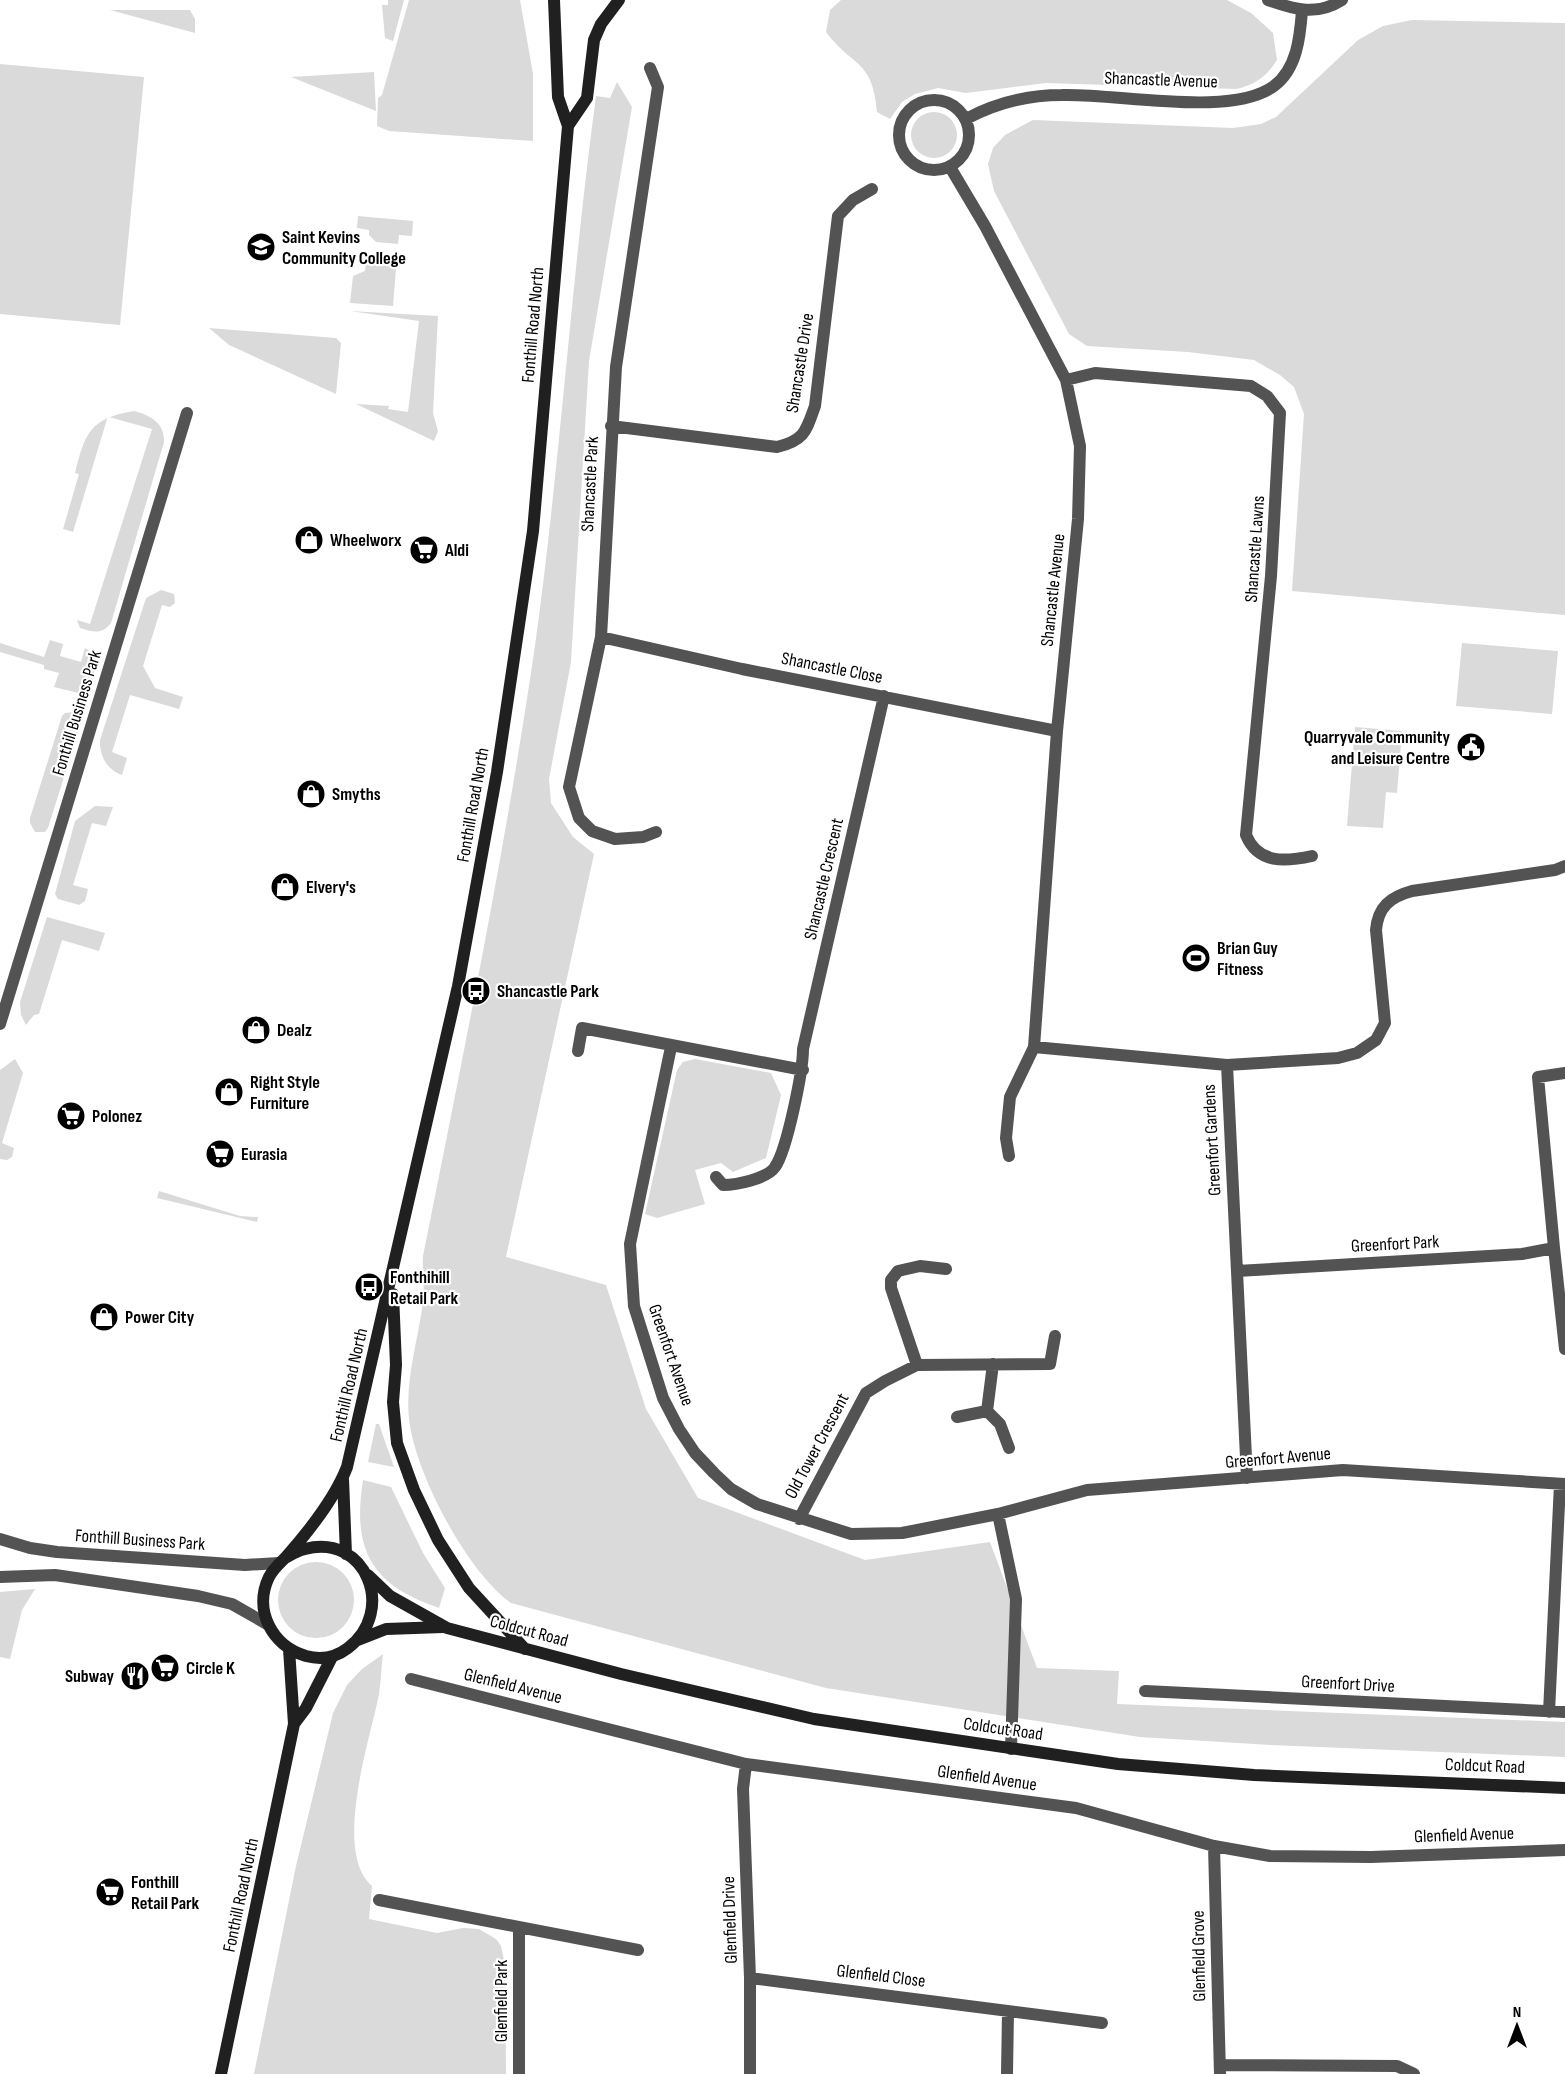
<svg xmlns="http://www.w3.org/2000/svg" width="1565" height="2074" viewBox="0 0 1565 2074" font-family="'Sofia Sans Condensed',sans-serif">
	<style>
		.green { fill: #dadada }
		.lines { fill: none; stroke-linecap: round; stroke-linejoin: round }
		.minor { stroke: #535353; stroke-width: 12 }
		.tertiary { stroke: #535353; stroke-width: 12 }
		.secondary { stroke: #202020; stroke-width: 12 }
		.labels { text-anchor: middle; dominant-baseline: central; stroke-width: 4.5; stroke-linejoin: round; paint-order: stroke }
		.street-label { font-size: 18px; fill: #000; stroke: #fff }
		.poi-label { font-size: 18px; font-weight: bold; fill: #000; stroke: #fff; text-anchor: start }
	</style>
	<rect width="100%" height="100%" fill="#fff"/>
	<path class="green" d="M388,0H404L393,41L385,38L382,5H388Z
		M409,0H520L533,74V141L389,131L377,126L378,98L382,95Z
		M841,0H1227L1251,13L1273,33L1277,60C1267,76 1255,85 1236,89L1046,83L966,93L938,88L915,94L902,102L890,119L877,112C873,59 852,67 826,32L830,10Z
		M110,10H190L195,19V33Z
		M1412,20L1565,23V615L1292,591L1304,414L1294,387L1280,375L1254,360L1188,352L1087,346L1069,334L994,191L988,164L993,148L1005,135L1033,120L1233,128L1261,124L1276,117L1358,40L1383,26Z
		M0,64L144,77L120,325L0,314Z
		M374,72L376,111L291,77Z
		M617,82L632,107L589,361L571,662L549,779L551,803L573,837L594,854L506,1257L606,1285L646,1409L698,1498L865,1560L990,1542L1037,1668L1119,1671L1117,1704L1565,1722V1757L1271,1745L1140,1737L826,1688L511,1603C467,1572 415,1473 409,1419C405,1379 418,1341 423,1302C425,1287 422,1271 423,1256C463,1056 504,856 534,653C560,468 571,281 596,96L610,98Z
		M911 135a23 23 0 1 1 46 0a23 23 0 1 1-46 0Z
		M358,216L413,221L412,236L399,235L398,244L376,242L369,235V230L357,228Z
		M367,254L397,256L393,306L350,303L353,276L365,271Z
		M350,311L438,316L433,413L438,431L434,441L356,404L389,406L388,409L408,412L419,321Z
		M209,328L336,338L341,343L336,394L229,345Z
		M134,411C150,415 165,423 164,442L111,623C102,635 93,632 80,628L77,620L90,624L152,429L109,417L107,419L73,532L63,529L79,474L75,473C85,433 90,418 134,411Z
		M161,590L174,594L175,603L170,607L162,605L143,666L155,688L183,697L179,709L130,695L112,752L127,758L122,775C107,770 99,755 100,740L146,598Z
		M50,640L63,644L60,656L81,662L85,648L94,654L97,665L86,695L54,687L59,673L44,669V665L0,652V643L44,657Z
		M1462,643L1558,651L1552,714L1456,706Z
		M74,712L81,718V723L48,828L45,832H35L30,823V818L62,716L65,713Z
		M1355,727L1402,731L1397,793L1386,792L1383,828L1347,826Z
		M95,806L113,807L106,826L92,823L73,885L88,889L85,901L79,905L58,899L55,894L75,821Z
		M47,917L105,933L99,951L62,940L39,1014L34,1015L26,1025L21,1015L20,1002Z
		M15,1059L23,1073L2,1143L14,1148L12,1157L7,1160L0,1159V1070Z
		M695,1059L771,1073L781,1095L766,1158L733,1172L721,1163L695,1170L705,1204L657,1218L645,1214L677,1070L683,1062Z
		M159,1191L240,1216L258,1217L257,1222L157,1198Z
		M376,1424H379L394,1467L368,1462Z
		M363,1480L391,1487L423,1553L445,1588L439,1608C371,1585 352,1550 363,1480Z
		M278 1600a38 38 0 1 1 76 0a38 38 0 1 1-76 0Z
		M35,1589L22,1610L10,1659L0,1657V1592Z
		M383,1654C381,1669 381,1685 378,1699C369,1742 333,1853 372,1886L369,1919L437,1933L463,1928L479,1929L496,1939L501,1946L505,1965L506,2074H254L296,1866L333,1713L347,1685L362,1669Z"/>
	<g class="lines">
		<path class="minor" d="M650,68L658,87L616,367L601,637L569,787L579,818L592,831L615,839L643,837L656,832
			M899 135a35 35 0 1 1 70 0a35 35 0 1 1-70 0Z
			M966,119C996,103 1028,95 1062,95C1117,93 1231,118 1274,86C1297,69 1300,37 1302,11
			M950,167L985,226L1066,380L1080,446L1078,519L1057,731L1034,1047L1010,1097L1006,1138L1009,1156
			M1066,380L1095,373L1251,386L1267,396L1280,413L1271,576L1246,835C1258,864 1285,862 1312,856
			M611,426L777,447C805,440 806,431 815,406L838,216L853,200L872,189
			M601,637L742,669L1057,731
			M0,1024L187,413
			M671,1047L630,1244L634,1306L663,1398L679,1429L695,1453L714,1473L731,1489L757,1504L851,1534L902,1533L998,1514L1087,1490L1343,1470L1565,1484
			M1034,1047L1227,1065L1338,1058L1357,1053L1376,1040L1385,1023L1376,930C1378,907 1390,897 1412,891L1555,870L1565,866
			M578,1051L582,1028L803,1070
			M1227,1065L1247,1478
			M716,1177L723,1185C736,1185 767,1179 775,1167C787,1150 803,1071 803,1049L884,696
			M1554,1248L1565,1349
			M1237,1271L1522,1254L1554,1248L1538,1077L1565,1073
			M917,1365L891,1288V1280L898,1271L920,1266L946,1269
			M987,1411L993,1364
			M957,1417L987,1411L1000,1424L1009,1448
			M998,1514L1016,1599L1011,1749
			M799,1519L866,1393L885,1381L917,1365L1050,1364L1055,1336
			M0,1539L30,1548L57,1552L245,1565L279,1563
			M0,1577L55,1575L198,1596L232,1604L267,1624
			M411,1679L746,1764L1076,1808L1214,1846L1270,1856L1371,1857L1565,1850
			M1145,1691L1565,1712
			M1549,1712L1560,1484
			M746,1764L743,1789L750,1978V2074
			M1214,1846L1220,2074
			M379,1900L638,1950
			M750,1978L1102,2023
			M1220,2065L1397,2066L1414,2074
			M519,2074V1927
			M1007,2074L1008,2012"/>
		<path class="tertiary" d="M1268,0C1295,10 1317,16 1342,0"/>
		<path class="secondary" d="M568,126L587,98L594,40L601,24L619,0
			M393,1294L396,1365L393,1402L397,1443L414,1490L438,1540L469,1588L525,1649
			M343,1479L346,1554
			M285,1558C291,1555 298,1550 305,1549C366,1533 397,1611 348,1648C335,1658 321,1660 306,1656C272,1646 253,1610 269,1577C273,1569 280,1563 286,1557C309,1531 335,1498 347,1467L458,986L497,772L533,531L568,126L558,97L554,0
			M368,1575L390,1596L447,1628L621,1674L814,1719L1118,1764L1254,1775L1565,1788
			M358,1640L386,1629L443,1627
			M294,1724L306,1708L332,1657
			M221,2074L294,1724L289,1649"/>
	</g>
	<defs>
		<g id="school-disc" transform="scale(1.5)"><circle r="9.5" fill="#000" stroke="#fff"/><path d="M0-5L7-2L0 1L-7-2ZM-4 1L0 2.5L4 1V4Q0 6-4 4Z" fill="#fff"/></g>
		<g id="shop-disc" transform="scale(1.5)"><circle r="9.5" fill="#000" stroke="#fff"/><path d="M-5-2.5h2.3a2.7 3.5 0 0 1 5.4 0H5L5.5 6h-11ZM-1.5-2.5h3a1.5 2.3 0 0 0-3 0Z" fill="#fff"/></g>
		<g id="supermarket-disc" transform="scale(1.5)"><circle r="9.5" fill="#000" stroke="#fff"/><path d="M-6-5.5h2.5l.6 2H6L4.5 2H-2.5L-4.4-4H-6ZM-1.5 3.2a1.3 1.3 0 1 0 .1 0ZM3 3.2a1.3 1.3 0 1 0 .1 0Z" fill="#fff"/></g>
		<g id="civic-disc" transform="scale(1.5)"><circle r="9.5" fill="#000" stroke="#fff"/><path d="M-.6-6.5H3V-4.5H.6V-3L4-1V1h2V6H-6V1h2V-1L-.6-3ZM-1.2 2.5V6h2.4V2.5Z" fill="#fff"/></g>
		<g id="stadium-disc" transform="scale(1.5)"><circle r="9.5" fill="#000" stroke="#fff"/><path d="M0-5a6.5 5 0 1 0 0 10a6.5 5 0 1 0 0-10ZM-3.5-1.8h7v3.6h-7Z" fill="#fff"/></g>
		<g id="bus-disc" transform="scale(1.5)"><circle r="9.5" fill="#000" stroke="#fff"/><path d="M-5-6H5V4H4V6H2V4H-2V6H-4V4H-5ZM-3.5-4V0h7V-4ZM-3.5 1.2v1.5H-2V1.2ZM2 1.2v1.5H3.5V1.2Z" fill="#fff"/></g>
		<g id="restaurant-disc" transform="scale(1.5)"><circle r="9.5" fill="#000" stroke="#fff"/><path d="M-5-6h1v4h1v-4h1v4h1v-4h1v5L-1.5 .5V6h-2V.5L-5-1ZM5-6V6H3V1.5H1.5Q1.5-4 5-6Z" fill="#fff"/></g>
	</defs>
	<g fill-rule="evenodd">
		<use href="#school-disc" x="261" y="247"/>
		<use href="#shop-disc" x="309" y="540"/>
		<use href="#supermarket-disc" x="424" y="550"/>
		<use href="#civic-disc" x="1471" y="747"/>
		<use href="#shop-disc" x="311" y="794"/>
		<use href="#shop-disc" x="285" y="887"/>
		<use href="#stadium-disc" x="1196" y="958"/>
		<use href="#bus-disc" x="476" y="991"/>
		<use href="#shop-disc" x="256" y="1030"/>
		<use href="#shop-disc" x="229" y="1092"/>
		<use href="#supermarket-disc" x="71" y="1116"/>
		<use href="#supermarket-disc" x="220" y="1154"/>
		<use href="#bus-disc" x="369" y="1287"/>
		<use href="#shop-disc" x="104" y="1317"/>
		<use href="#supermarket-disc" x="165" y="1668"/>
		<use href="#restaurant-disc" x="135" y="1676"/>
		<use href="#supermarket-disc" x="110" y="1892"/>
	</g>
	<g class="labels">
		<g class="street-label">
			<text transform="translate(1161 80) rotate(2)">Shancastle Avenue</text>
			<text transform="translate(533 325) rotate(-85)">Fonthill Road North</text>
			<text transform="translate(800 363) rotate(-81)">Shancastle Drive</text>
			<text transform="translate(590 484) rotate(-87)">Shancastle Park</text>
			<text transform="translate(1255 549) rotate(-86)">Shancastle Lawns</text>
			<text transform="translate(1053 590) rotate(-84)">Shancastle Avenue</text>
			<text transform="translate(832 668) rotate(11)">Shancastle Close</text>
			<text transform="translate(77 713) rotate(-73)">Fonthill Business Park</text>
			<text transform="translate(473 805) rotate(-80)">Fonthill Road North</text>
			<text transform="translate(824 879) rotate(-77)">Shancastle Crescent</text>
			<text transform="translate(1212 1140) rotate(-93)">Greenfort Gardens</text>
			<text transform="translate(1395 1244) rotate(-3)">Greenfort Park</text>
			<text transform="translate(671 1355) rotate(71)">Greenfort Avenue</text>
			<text transform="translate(349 1385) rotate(-77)">Fonthill Road North</text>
			<text transform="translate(817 1446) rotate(-62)">Old Tower Crescent</text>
			<text transform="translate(1278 1458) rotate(-5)">Greenfort Avenue</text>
			<text transform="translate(140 1540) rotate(4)">Fonthill Business Park</text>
			<text transform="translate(529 1631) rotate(15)">Coldcut Road</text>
			<text transform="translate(1348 1684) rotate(3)">Greenfort Drive</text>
			<text transform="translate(513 1686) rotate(14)">Glenfield Avenue</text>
			<text transform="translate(1003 1729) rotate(8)">Coldcut Road</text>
			<text transform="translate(1485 1766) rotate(2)">Coldcut Road</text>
			<text transform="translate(987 1778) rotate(8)">Glenfield Avenue</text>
			<text transform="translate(1464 1835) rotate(-2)">Glenfield Avenue</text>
			<text transform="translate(241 1895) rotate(-78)">Fonthill Road North</text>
			<text transform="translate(730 1920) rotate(-92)">Glenfield Drive</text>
			<text transform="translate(1199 1956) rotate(-91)">Glenfield Grove</text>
			<text transform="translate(881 1976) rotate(7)">Glenfield Close</text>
			<text transform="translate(501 2001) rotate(-90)">Glenfield Park</text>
		</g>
		<g class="poi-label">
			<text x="282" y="237">Saint Kevins<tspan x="282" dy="21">Community College</tspan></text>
			<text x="330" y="540">Wheelworx</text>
			<text x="445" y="550">Aldi</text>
			<text x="1450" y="737" text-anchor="end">Quarryvale Community<tspan x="1450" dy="21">and Leisure Centre</tspan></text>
			<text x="332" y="794">Smyths</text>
			<text x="306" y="887">Elvery's</text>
			<text x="1217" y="948">Brian Guy<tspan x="1217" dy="21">Fitness</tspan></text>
			<text x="497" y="991">Shancastle Park</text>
			<text x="277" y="1030">Dealz</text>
			<text x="250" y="1082">Right Style<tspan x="250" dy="21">Furniture</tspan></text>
			<text x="92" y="1116">Polonez</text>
			<text x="241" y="1154">Eurasia</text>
			<text x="390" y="1277">Fonthihill<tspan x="390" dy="21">Retail Park</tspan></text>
			<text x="125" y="1317">Power City</text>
			<text x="186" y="1668">Circle K</text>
			<text x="114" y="1676" text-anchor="end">Subway</text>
			<text x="131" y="1882">Fonthill<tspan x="131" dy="21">Retail Park</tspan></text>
		</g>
	</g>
	<g transform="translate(1517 2026)" stroke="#ffffff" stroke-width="4.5" paint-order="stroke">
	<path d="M0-4.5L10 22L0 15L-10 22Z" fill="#000000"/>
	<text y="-9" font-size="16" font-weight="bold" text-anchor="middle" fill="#000000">N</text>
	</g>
</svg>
